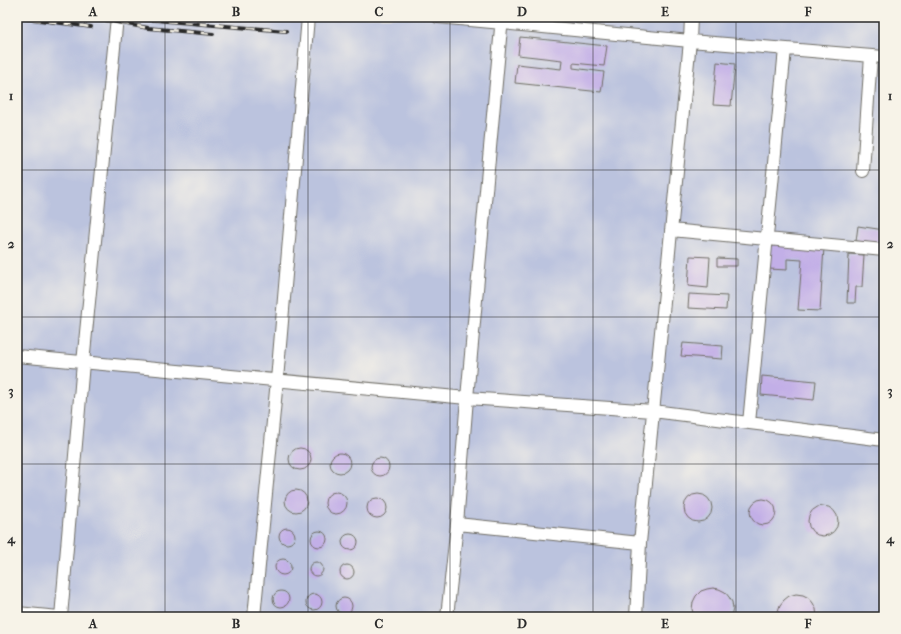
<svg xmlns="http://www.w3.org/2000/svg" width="901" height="634" viewBox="0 0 901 634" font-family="'IM FELL French Canon',serif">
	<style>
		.industrial { fill: #bbc3de }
		.building { fill: #c2afe7 }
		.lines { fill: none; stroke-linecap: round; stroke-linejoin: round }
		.minor-casing { stroke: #6f6d65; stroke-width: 14 }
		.minor { stroke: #fff; stroke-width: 12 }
		.rail-casing { stroke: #2b2b2b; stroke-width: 4 }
		.rail { stroke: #f7f3e8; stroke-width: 2.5; stroke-dasharray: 8; stroke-linecap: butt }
		.grid { fill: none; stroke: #2b2b2b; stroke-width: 1; stroke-opacity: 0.55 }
		.neatline { fill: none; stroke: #2b2b2b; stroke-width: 1.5 }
		.grid-label { font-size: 13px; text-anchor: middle; font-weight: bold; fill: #2b2b2b }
	</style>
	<rect width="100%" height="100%" fill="#f7f3e8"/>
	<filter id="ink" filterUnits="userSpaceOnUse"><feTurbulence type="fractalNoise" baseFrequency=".025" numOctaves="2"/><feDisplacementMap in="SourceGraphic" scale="8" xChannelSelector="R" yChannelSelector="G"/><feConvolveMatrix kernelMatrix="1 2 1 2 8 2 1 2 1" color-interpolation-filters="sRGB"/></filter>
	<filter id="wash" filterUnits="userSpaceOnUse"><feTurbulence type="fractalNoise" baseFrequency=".012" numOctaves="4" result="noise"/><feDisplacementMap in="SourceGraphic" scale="16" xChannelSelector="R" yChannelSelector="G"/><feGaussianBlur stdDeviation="0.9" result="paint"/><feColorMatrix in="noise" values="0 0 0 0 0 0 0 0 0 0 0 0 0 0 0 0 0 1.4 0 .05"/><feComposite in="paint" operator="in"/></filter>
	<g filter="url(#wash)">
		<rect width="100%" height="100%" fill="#eee8d0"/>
		<path class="industrial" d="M17,17H884V617H17Z"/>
		<g id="blocks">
			<path class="building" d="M764,17H780L779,19L764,18Z
				M520,37L607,46L604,66L573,63V68L604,72L601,92L515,83L517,64L561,69L562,60L518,55Z
				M717,62L735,64L731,106L713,105Z
				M858,226L884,230L882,244L856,241Z
				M771,243L824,247L820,311L798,310L802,260L787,259V270L769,269Z
				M849,254L864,255L862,287H856L855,303H847Z
				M690,256L710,257L708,288L688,286Z
				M717,258L737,259V266H717Z
				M689,294L727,296L726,310L688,308Z
				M683,343L723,346L722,359L681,356Z
				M762,376L816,381L814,400L761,395Z
				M289 459a11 11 0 1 1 22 0a11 11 0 1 1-22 0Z
				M330 463a10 10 0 1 1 20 0a10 10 0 1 1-20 0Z
				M371 467a9 9 0 1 1 18 0a9 9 0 1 1-18 0Z
				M285 501a11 11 0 1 1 22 0a11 11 0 1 1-22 0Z
				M325 503a11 11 0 1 1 22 0a11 11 0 1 1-22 0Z
				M684 508a14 14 0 1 1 28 0a14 14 0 1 1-28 0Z
				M367 508a10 10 0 1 1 20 0a10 10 0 1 1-20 0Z
				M750 512a13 13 0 1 1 26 0a13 13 0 1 1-26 0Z
				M808 521a15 15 0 1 1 30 0a15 15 0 1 1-30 0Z
				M279 536a8 8 0 1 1 16 0a8 8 0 1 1-16 0Z
				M311 539a8 8 0 1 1 16 0a8 8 0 1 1-16 0Z
				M342 542a8 8 0 1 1 16 0a8 8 0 1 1-16 0Z
				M275 567a8 8 0 1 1 16 0a8 8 0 1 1-16 0Z
				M309 569a7 7 0 1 1 14 0a7 7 0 1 1-14 0Z
				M340 572a7 7 0 1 1 14 0a7 7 0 1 1-14 0Z
				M713,588L719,589L725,592L729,597L732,602L733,609L731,617H694L692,609L693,602L696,596L701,591L707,589Z
				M273 599a8 8 0 1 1 16 0a8 8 0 1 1-16 0Z
				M306 602a8 8 0 1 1 16 0a8 8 0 1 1-16 0Z
				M796,594L803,595L809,598L813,603L816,609L817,617H777L778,611L780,605L784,600L789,596Z
				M336 606a8 8 0 1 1 16 0a8 8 0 1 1-16 0Z"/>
		</g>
	</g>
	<g filter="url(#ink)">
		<use href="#blocks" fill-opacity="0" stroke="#6f6d65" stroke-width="1"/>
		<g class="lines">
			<g class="minor-casing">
				<path id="minor" d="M438,17L690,41L884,57
					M863,171L871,56
					M671,230L884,250
					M17,356L467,398L653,411L884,440
					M749,423L785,49
					M457,524L640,543
					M17,613L59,617
					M61,617L83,363L117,17
					M254,617L277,380L308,17
					M447,617L457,524L467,398L502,17
					M636,617L640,543L690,41L691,17"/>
			</g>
			<use href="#minor" class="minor"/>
			<g class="rail-casing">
				<path id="rail" d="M17,17L91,27
					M90,17L148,28L213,34
					M120,17L286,31"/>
			</g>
			<use href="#rail" class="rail"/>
		</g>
	</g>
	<path class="grid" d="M165,17V617M308,17V617M450,17V617M593,17V617M736,17V617M17,170H884M17,317H884M17,464H884"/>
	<rect width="901" height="634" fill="none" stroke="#f7f3e8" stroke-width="44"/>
	<rect x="22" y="22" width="857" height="590" class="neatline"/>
	<g class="grid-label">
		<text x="93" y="16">A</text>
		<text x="236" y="16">B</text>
		<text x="379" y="16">C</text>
		<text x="522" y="16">D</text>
		<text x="665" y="16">E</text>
		<text x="808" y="16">F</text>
		<text x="11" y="100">1</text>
		<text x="890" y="100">1</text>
		<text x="11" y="248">2</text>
		<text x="890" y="248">2</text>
		<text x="11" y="395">3</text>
		<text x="890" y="395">3</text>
		<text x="11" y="543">4</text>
		<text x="890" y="543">4</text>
		<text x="93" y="628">A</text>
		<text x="236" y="628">B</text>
		<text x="379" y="628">C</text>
		<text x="522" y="628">D</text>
		<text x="665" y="628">E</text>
		<text x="808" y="628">F</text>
	</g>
</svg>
